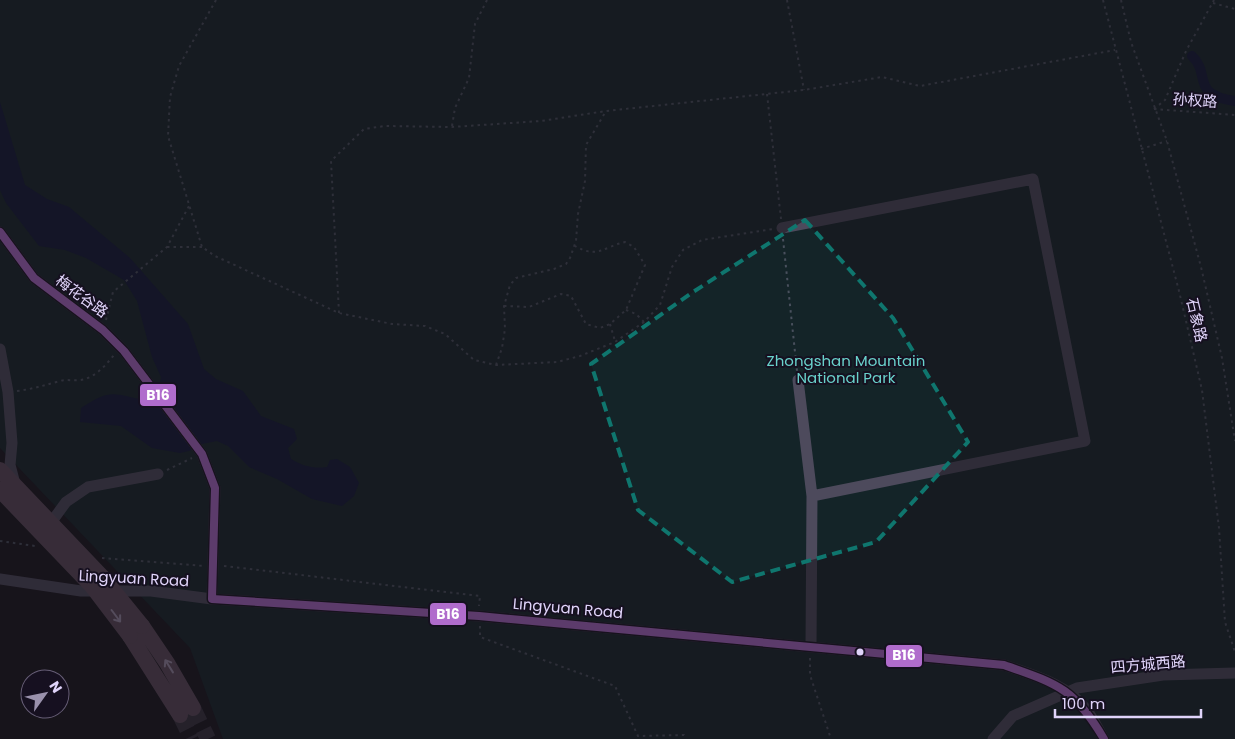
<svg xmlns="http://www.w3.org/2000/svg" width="1235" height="739" viewBox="0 0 1235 739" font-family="Poppins,'Noto Sans SC',sans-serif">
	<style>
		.green { fill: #142428 }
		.water { fill: #101737 }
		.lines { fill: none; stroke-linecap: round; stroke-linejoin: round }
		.canal { stroke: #101737; stroke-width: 10 }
		.highway-tunnel { stroke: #35313d; stroke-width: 16; stroke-dasharray: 16 8; stroke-linecap: butt }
		.path { stroke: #49505d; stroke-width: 2; stroke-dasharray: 2.5 4; stroke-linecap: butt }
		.minor { stroke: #4d4a5c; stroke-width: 11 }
		.highway { stroke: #5d4b5b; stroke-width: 16 }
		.highway-bridge { stroke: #5d4b5b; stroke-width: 16 }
		.bus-1-casing { stroke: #161020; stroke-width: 11 }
		.bus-1 { stroke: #b06ccc; stroke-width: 8 }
		.oneway { stroke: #9e90aa }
		.marked { fill: none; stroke: #0f766e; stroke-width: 4; stroke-dasharray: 10 6; stroke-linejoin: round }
		.bus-dot { fill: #e0d4fa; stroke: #161020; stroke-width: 2 }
		.labels { text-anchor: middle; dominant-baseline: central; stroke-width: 4; stroke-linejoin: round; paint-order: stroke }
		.street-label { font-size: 15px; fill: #e0d4fa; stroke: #161020 }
		.park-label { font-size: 15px; fill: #69d1cb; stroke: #161020 }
		.line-badge { stroke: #161020; stroke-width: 2 }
		.badge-label { font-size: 14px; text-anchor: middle; font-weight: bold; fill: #fff }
	</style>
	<rect width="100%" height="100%" fill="#17141c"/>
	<path class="green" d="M0,0H1235V739H223L190,648L0,448Z"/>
	<path class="water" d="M0,102L25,185L47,199L69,207L130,258L188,324L204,369L216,379L243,391L261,416L294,429L297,439L288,448L291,459C303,466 313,469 327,467L330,460L337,459L350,467L359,483L354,496L342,506L312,499L277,479L249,467L228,446L217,441L202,444L189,451L180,453L152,448L121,426L80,422L81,408C112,388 112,394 145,400L159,388L161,377L152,357L137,301L124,280L86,258L65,250L39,246L6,203L0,190Z"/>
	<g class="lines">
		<path class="canal" d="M1192,56C1212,75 1189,94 1235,101"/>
		<path class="highway-tunnel" d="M193,708L208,739
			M180,715L192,739"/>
		<path class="path" d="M216,0L179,66L170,97L168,136L202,247L215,256L339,313L392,324L425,326L445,334L474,360L496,365L557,362L580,356L615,342L644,322L660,305L672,267L683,250L702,240L773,229
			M787,0L804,90
			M1103,0L1179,291L1202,390L1219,528L1225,622L1235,652
			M1121,0L1131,42L1167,141L1201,267L1222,358L1235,441
			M1213,3L1235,9
			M767,94L781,219
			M1154,109L1165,100L1186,51L1214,0
			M1154,109L1235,115
			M452,126L455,108L469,78L475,24L487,0
			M1141,149L1167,141
			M783,239L797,371
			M167,247H202
			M504,306L529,307L561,294L571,296L586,324L600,328L610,324L626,310L645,265L634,247L625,242C603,247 598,259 575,246
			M626,310L636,314L644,322
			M339,313L331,161L364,129L385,126L452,127L541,121L606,111L804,90L882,77L920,86L1115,50
			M106,320L113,292L167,247L189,206
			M610,324L615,341
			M496,365L502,348L505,329L504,306L510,285L516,278L554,269L566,264L570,258L576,241L578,214L585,181L586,145L606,111
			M17,391C33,389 45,385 60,381C66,379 73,381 80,380C95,378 105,366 114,355
			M167,470L192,458
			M0,541L35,546
			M102,558L204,566
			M224,566L480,596L479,606
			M480,626V637L615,686L638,736L684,735L686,739
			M810,658V675L831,739"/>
		<path class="minor" d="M782,228L1033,179L1085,441L812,496
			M0,232L34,278L103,330L124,351L202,454L215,488L212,599
			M0,349L8,392L12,443L10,465L15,484
			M798,380L812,496L811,646
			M50,524L66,502L88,487L158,474
			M0,579L81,591H151L212,599L479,616L1004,665C1032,675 1067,684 1086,709C1093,718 1098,729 1104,739
			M993,739L1013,716L1077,688L1163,675L1235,673"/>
		<path class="highway" d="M142,626L167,663L193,708
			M130,636L180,715"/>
		<path class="highway-bridge" d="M0,470L103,578L142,626
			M0,490L92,586L130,636"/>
		<g class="bus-1-casing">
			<path id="bus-1" d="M0,232L34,278L103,330L124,351L202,454L215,488L212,599L479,616L1004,665C1058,684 1074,688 1104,739"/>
		</g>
		<use href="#bus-1" class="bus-1"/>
	</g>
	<defs><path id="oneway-shaft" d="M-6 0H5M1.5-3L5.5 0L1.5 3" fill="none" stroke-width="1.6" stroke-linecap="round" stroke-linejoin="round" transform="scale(1.25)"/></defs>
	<g class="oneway">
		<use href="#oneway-shaft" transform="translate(116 616) rotate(53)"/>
		<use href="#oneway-shaft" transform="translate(169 666) rotate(-122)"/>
	</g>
	<path d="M0 0H1235V739H0ZM805,220L893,318L968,442L876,542L732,582L638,510L591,364L693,292Z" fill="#17141c" fill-opacity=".55" fill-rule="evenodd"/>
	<path class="marked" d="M805,220L893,318L968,442L876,542L732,582L638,510L591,364L693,292Z"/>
	<circle class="bus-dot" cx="860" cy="652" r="4.5"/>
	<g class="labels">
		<g class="street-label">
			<text transform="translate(1195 100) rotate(4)">孙权路</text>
			<text transform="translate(82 296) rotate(36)">梅花谷路</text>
			<text transform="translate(1197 320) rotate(77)">石象路</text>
			<text transform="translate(134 578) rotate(3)">Lingyuan Road</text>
			<text transform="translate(568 608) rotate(5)">Lingyuan Road</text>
			<text transform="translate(1148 664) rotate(-5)">四方城西路</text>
		</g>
		<g class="park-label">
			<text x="846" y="360">Zhongshan Mountain<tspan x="846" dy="17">National Park</tspan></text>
		</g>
	</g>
	<g class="line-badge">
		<rect x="139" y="383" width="38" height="24" rx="5" fill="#b06ccc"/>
		<rect x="429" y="602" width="38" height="24" rx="5" fill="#b06ccc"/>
		<rect x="885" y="644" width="38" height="24" rx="5" fill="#b06ccc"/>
	</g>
	<g class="badge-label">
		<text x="158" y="400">B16</text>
		<text x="448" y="619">B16</text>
		<text x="904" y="660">B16</text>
	</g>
	<g transform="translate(45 694) rotate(57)"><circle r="24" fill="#161020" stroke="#675e77"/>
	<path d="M0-4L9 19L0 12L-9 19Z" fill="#9a91ac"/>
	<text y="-8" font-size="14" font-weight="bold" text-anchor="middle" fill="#e0d4fa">N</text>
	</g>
	<path d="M1055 709v8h146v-8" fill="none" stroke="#e0d4fa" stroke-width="2.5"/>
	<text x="1062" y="709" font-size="15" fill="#e0d4fa" stroke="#161020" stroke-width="4" paint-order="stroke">100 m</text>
</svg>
